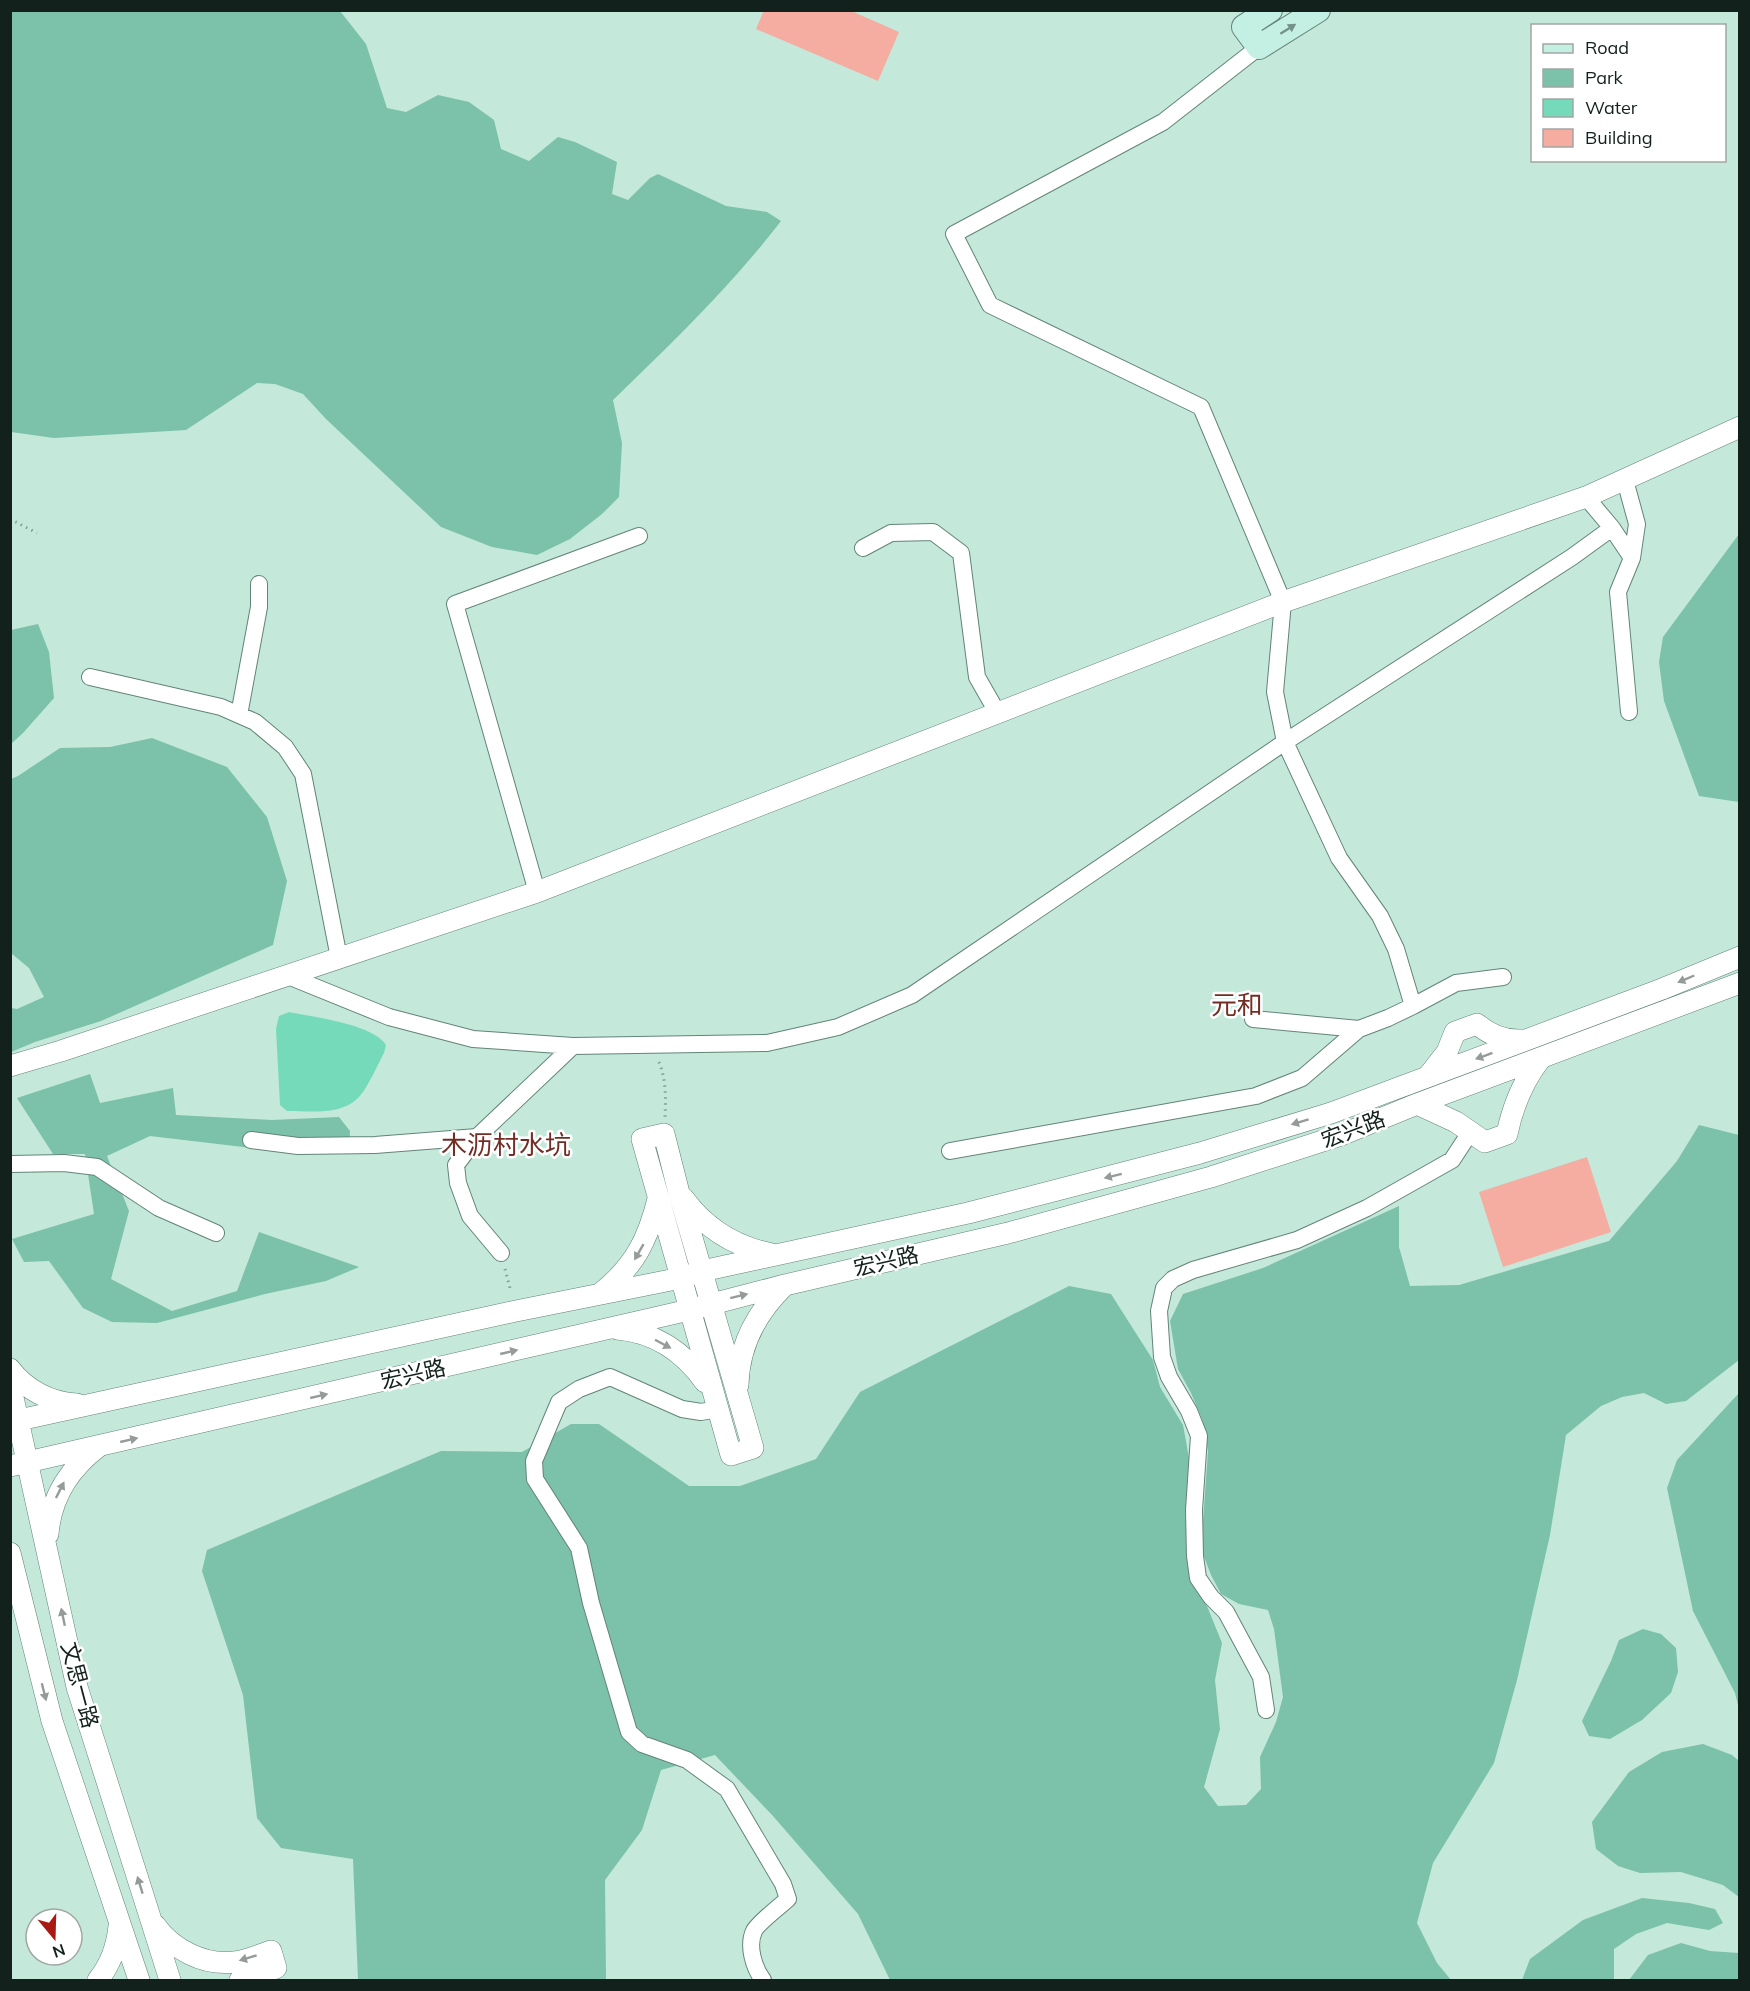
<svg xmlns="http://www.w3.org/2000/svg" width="1750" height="1991" viewBox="0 0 1750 1991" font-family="Mulish,'Noto Sans SC',sans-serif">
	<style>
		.green { fill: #7cc1a9 }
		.water { fill: #75dab9 }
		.building { fill: #f5ada2 }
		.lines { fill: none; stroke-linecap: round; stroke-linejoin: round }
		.minor-casing { stroke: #638478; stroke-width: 18 }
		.tertiary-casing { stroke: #638478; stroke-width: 22 }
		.secondary-casing { stroke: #638478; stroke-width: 26 }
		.path { stroke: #85a196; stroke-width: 3; stroke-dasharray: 1.5 4.5; stroke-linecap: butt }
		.minor { stroke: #fff; stroke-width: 16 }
		.tertiary { stroke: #fff; stroke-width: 21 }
		.secondary { stroke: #c4efe3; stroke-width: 24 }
		.oneway { fill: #749289 }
		.oneway2 { fill: #959b99 }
		.labels { text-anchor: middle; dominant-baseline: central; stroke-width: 5; stroke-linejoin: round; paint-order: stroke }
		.street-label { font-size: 22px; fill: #13211c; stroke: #fff }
		.quarter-label { font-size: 26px; fill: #722d24; stroke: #fff }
	</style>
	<rect width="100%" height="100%" fill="#c4e8da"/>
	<path class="green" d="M11,10L340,11L366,44L387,108L406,112L438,95L469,102L494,120L501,149L529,161L558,137L575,142L617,162L612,194L628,200L650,178L658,174L726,206L767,212L781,221C731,286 672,343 613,400L622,443L619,497L602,514L570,539L537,555L492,547L441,527L326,419L303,394L275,384L257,383L186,430L54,438L11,432Z
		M1739,534V802L1699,796L1664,701L1659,662L1663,637Z
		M38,624L49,652L54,698L23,733L11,744V630Z
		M152,738L227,767L267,817L287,881L273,945L101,1021L35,1042L11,1052V1008L17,1009L44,997L29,968L11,953V779L18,776L60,748L110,747Z
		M90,1074L100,1103L173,1088L176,1115L272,1120L339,1117L350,1131L349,1152L268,1150L150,1136L107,1156L129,1211L111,1279L172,1311L237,1291L259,1232L359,1267L326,1281L265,1294L157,1323L112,1322L83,1308L49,1261L24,1262L12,1239L94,1214L85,1154H53L17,1098Z
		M1699,1125L1739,1135V1360L1686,1401L1666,1404L1644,1393L1622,1397L1601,1406L1566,1435L1550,1535L1517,1680L1494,1763L1433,1863L1417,1923L1437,1963L1451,1980H890L858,1914L773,1816L715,1755L661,1770L642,1830L605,1880L606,1980H358L353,1859L281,1848L257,1818L243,1695L202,1571L207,1550L441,1451L522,1452L571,1424H599L689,1486H740L816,1459L860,1392L1069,1286L1111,1294L1153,1360L1160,1387L1183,1425L1189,1458L1188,1558L1191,1581L1207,1606L1222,1643L1215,1680L1220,1729L1204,1787L1218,1806L1246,1805L1261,1789L1260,1757L1276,1722L1283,1697L1274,1629L1268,1610L1239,1604L1221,1594L1211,1575L1203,1554V1521L1208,1451L1202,1419L1191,1393L1178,1369L1170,1321L1183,1294L1263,1268L1399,1206V1247L1410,1286L1459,1285L1609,1241L1677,1161Z
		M1739,1393V1709L1735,1693L1693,1611L1667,1488L1677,1460Z
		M1643,1629L1661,1634L1676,1648L1678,1672L1671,1693L1642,1720L1610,1739L1589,1736L1582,1721L1611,1661L1619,1640Z
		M1703,1744L1732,1755L1739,1761V1897L1723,1885L1681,1872L1640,1873L1618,1866L1596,1849L1592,1822L1629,1772L1662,1752Z
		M1642,1898L1689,1903L1715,1909L1723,1923L1709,1930L1667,1923L1636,1934L1614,1949V1980H1522L1530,1959L1583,1920Z
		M1681,1943L1710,1951L1739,1953V1980H1629L1648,1955Z"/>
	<path class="water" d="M289,1012C313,1017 373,1024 386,1045L384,1053C378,1064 367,1089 359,1097C341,1116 310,1111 287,1111L280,1105L276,1029L279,1016Z"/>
	<path class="building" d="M764,10H849L899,32L878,81L756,29Z
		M1587,1157L1611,1232L1503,1267L1479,1192Z"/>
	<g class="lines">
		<g class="minor-casing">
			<path id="minor" d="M1586,497L1612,528L1632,558L1637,524L1625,480
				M863,548L891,533L933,532L961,553L977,677L997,712
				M90,677L221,707L255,722L285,747L303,774L339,958
				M1629,712L1618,592L1632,558
				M239,715L259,607V584
				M537,892L455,604L639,536
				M288,976L389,1017L473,1039L573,1046L767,1043L838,1027L912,995L1285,742L1572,557L1612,528
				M1413,1006L1456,983L1503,977
				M1253,1019L1359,1029
				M477,1137L456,1165L458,1183L470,1216L501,1253
				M251,1140L298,1146L375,1145L477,1137L573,1046
				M950,1151L1256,1096L1302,1078L1359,1029L1388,1018L1413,1006L1396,949L1380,916L1339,858L1285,742L1275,692L1283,602L1201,407L990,305L954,234L1163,122L1259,47
				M10,1164L64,1163L97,1167L159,1208L216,1233
				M718,1409L701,1412L682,1409L610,1377L579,1389L559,1402L534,1461L535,1479L579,1548L591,1603L629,1732L642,1744L687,1760L727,1789L783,1884L788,1899C781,1905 757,1924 754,1931C747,1946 754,1968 763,1980
				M1266,1710L1261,1677L1226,1612L1211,1597L1198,1578L1195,1556L1194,1510L1199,1436L1189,1411L1169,1377L1162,1357L1159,1311L1164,1288L1173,1279L1193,1270L1297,1240L1367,1208L1452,1160L1471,1131"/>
		</g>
		<g class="tertiary-casing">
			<path id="tertiary" d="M10,1066L61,1051L537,892L1283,602L1586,497L1740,427
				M1429,1075L1447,1052L1455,1032L1477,1024C1490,1035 1505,1041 1522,1040
				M1417,1104L1456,1122L1485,1142L1507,1134C1513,1105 1523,1081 1541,1058
				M664,1134L679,1193L753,1448L731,1455L642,1139Z
				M684,1199C706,1229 736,1247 772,1254
				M601,1293C635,1266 648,1239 658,1199
				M617,1329C654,1332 684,1352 705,1382
				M10,1369C26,1390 51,1403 77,1404
				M10,1384L77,1687L170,1980
				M738,1385C739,1345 757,1312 785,1285
				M10,1422L516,1311L681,1278L702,1271L968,1213L1200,1153L1331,1113L1662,989L1740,957
				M10,1466L689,1310L785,1285L1008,1233L1211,1177L1341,1135L1417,1104L1740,983
				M48,1534C51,1498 69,1469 98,1447
				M10,1553L52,1721L139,1980
				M155,1925C172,1949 204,1966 234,1962C246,1961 259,1955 271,1951L276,1968L240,1980
				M98,1980C111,1964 117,1946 119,1926"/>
		</g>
		<g class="secondary-casing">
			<path id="secondary" d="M1270,10L1244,27L1259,47L1318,10"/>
		</g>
		<path class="path" d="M10,519L37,533
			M659,1062C666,1079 666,1098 665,1117
			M505,1269L511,1292"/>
		<use href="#minor" class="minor"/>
		<use href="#tertiary" class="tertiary"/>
		<use href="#secondary" class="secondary"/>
	</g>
	<defs><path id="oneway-solid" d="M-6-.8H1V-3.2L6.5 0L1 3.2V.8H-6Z" transform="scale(1.5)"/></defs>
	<use class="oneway" href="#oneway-solid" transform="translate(1288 29) rotate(-32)"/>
	<g class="oneway2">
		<use href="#oneway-solid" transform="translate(1686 979) rotate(157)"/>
		<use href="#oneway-solid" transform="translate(1484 1056) rotate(160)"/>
		<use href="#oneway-solid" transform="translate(1300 1122) rotate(163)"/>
		<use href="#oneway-solid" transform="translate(1113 1176) rotate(166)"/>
		<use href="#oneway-solid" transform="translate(639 1252) rotate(120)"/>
		<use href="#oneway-solid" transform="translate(739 1296) rotate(-14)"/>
		<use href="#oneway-solid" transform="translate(663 1344) rotate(28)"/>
		<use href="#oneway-solid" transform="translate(509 1352) rotate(-13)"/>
		<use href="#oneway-solid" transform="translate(319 1396) rotate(-13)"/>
		<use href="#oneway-solid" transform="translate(129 1440) rotate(-13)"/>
		<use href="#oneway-solid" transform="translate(60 1490) rotate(-63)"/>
		<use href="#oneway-solid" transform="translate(63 1617) rotate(-102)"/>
		<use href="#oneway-solid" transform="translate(44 1692) rotate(76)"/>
		<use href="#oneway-solid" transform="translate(140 1885) rotate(-107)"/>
		<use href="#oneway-solid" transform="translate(248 1958) rotate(163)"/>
	</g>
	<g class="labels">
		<g class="street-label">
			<text transform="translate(1353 1129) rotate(-21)">宏兴路</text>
			<text transform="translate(886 1261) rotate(-13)">宏兴路</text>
			<text transform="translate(413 1374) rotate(-13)">宏兴路</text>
			<text transform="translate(80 1685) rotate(75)">文思一路</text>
		</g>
		<g class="quarter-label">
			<text x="1237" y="1004">元和</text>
			<text x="506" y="1144">木沥村水坑</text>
		</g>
	</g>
	<rect width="1750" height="1991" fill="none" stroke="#13211c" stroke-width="24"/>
	<rect x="1531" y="24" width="195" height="138" fill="#ffffff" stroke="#a1a6a4" stroke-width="1.5"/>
	<rect x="1543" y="44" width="30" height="9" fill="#c4efe3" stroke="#a1a6a4" stroke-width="1.5"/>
	<text x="1585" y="54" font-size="18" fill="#13211c">Road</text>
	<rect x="1543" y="69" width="30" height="18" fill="#7cc1a9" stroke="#a1a6a4" stroke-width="1.5"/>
	<text x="1585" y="84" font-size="18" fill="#13211c">Park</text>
	<rect x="1543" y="99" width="30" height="18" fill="#75dab9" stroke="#a1a6a4" stroke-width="1.5"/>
	<text x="1585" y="114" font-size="18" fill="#13211c">Water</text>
	<rect x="1543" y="129" width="30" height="18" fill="#f5ada2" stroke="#a1a6a4" stroke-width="1.5"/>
	<text x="1585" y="144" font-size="18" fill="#13211c">Building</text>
	<g transform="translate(54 1937) rotate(161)"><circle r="28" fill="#ffffff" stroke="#a1a6a4" stroke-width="1.5"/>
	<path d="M0-4.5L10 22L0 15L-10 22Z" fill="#ab1a12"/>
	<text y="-9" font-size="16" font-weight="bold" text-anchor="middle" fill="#13211c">N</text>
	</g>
</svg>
